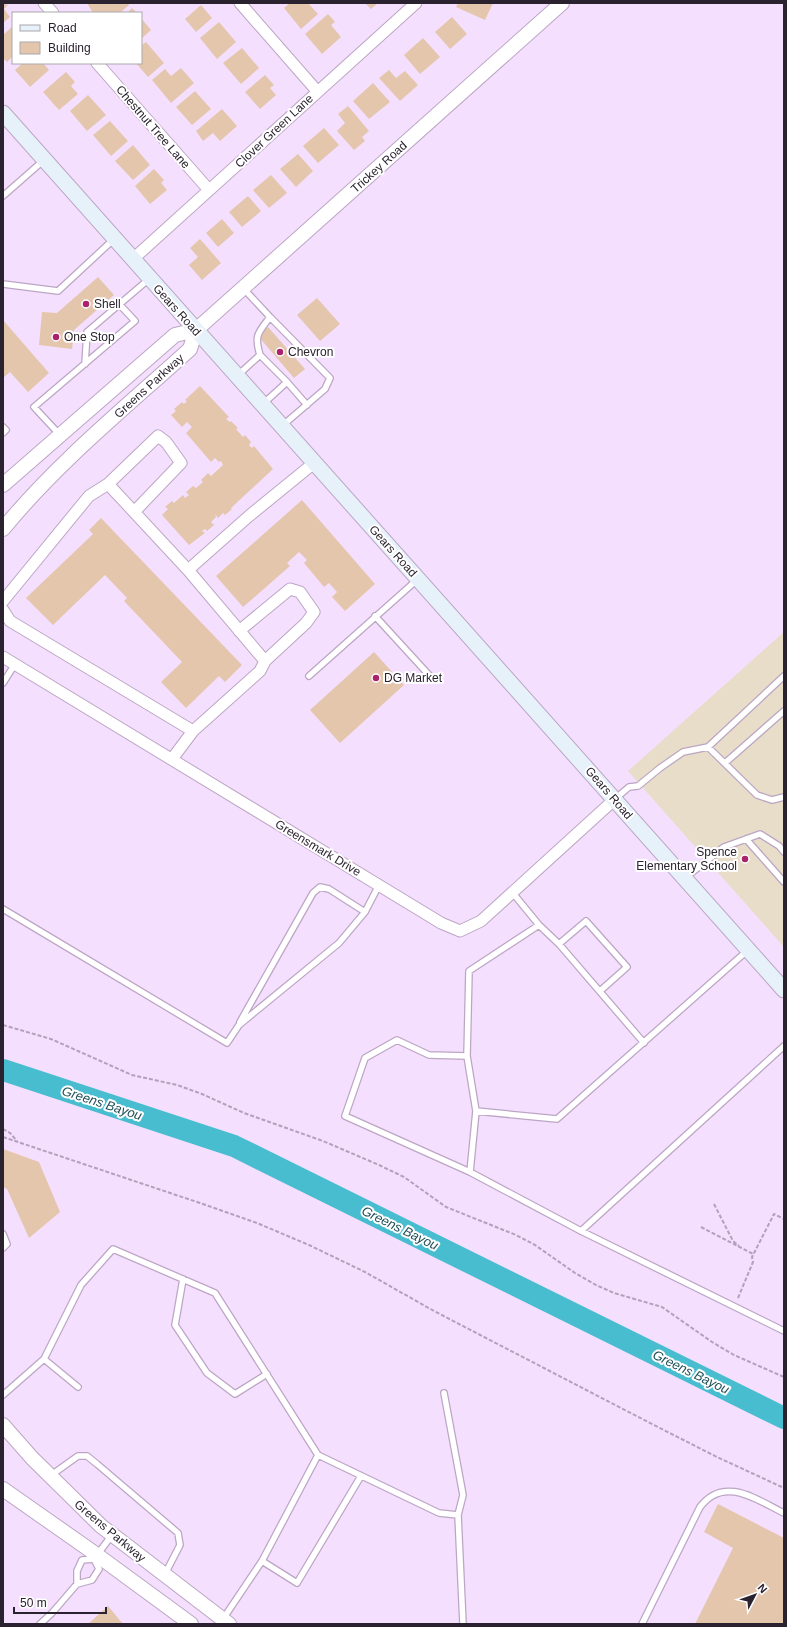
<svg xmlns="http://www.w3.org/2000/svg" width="787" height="1627" viewBox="0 0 787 1627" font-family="Arial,sans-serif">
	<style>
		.education { fill: #e8ddc8 }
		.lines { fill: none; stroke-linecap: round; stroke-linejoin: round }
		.river { stroke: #49bdd0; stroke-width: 22 }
		.building { fill: #e4c6ad }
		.service-casing { stroke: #bca6c4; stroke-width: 8 }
		.minor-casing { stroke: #bca6c4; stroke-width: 13 }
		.tertiary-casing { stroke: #bca6c4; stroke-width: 16 }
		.secondary-casing { stroke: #bca6c4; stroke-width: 17 }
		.path { stroke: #b2a1ba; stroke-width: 2; stroke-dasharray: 4 2; stroke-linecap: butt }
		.service { stroke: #fff; stroke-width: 5.5 }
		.minor { stroke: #fff; stroke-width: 11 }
		.tertiary { stroke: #fff; stroke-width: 14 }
		.secondary { stroke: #e6f1fa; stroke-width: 15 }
		.poi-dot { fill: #a9226b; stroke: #fff; stroke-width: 1.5 }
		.labels { text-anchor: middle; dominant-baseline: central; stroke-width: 4; stroke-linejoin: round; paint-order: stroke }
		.street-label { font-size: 12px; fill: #2a222e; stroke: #fff }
		.poi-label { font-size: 12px; fill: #2a222e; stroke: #fff; text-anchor: start }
		.water-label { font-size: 13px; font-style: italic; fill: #205159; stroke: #fff }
	</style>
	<rect width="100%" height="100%" fill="#f5dffe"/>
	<path class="education" d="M784,632V947L628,771Z"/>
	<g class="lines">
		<path class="river" d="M3,1070L234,1146L784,1418"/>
	</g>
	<path class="building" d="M3,3L8,5L4,9L10,17L3,23Z
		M87,3H128L129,5L120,13H93Z
		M290,3H308L318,14L301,29L284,8Z
		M365,3H378L371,9Z
		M458,3H493L485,20L456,7Z
		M201,5L212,18L196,32L185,19Z
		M132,8L137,13H127Z
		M328,14L335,22L331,25L341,37L322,54L305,34Z
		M452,17L467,34L450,49L435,32Z
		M141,18L151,30L141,39Z
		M219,22L236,42L217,59L200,38Z
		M13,26V56L7,62L3,58V35Z
		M423,38L440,57L420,74L404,55Z
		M146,42L164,63L148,77L136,63H141V46Z
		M242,48L259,68L241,84L223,63Z
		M23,63H43L49,70L30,87L15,70Z
		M181,68L194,83L171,103L152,80L165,69L171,76Z
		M389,70L396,78L405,71L418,85L400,101L379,78Z
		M66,72L75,82L71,86L78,94L59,110L43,92Z
		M265,75L274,85L270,88L276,95L260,109L245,92Z
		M373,83L390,102L369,119L353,101Z
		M195,91L211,109L192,125L176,107Z
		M88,95L106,115L87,131L70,111Z
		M348,106L369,131L362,137L365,141L354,150L337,131L345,123L338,114Z
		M222,109L237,126L220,141L213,133L203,141L196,131Z
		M110,121L128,141L111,156L93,135Z
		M324,128L339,145L318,163L303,146Z
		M133,145L150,165L133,180L115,161Z
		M298,154L313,171L296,187L280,169Z
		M154,169L164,180L161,183L167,190L150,204L135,186Z
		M271,175L287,193L269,208L253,190Z
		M248,196L261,211L242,227L229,212Z
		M222,219L234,233L218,247L206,233Z
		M200,239L221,263L202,280L189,265L198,257L190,248Z
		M98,277L114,295L74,330L72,349L39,345L42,312L57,313Z
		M317,298L340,324L320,341L297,315Z
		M3,320L49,373L28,392L10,372L3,378Z
		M268,327L305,369L294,378L258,336Z
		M200,386L229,417L226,419L230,422L231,421L238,428L236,429L243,437L245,435L251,442L249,445L252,448L254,446L273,469L231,508L232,509L225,515L223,513L218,518L215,514L216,517L211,522L214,525L207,531L205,529L202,531L205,533L189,545L162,515L168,509L165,507L172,501L174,503L183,495L185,498L189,495L186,492L193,486L196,488L203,482L201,480L208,473L211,476L223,465L221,461L219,462L215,458L211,462L186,433L192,427L187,422L182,427L171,415L176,411L174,409L182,402L184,404L187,401L185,400Z
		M302,500L375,584L345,611L332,597L337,592L329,583L324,587L304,563L307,560L299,552L287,563L290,566L243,607L216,576Z
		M101,518L242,665L225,682L219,676L186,708L161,682L182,662L124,601L127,598L105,575L53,625L26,598L93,534L89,530Z
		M374,652L404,685L340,743L310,710Z
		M3,1149L39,1162L60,1212L29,1238L7,1189L3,1187Z
		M718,1504L784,1538V1624H695L733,1548L704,1532Z
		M108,1606L123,1624H88Z"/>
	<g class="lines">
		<g class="service-casing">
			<path id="service" d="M3,196L44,160
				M3,284L58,291L114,239
				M243,288L270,317C258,333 254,335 260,355
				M270,317L330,378L325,389L282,426
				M85,364L87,332L149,279
				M238,375L260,355L287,382L264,403
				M287,382L307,405
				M3,427L6,430L3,433
				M60,435L34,407L135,321L120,305
				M375,616L429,675
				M309,676L418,579
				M3,683L15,664
				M708,747L757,795L772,800L784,797
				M725,763L784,711
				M615,799L629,787L638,786L660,768L683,752L708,747L784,676
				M746,839L784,882
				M686,877L724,847L760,834L779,846L784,852
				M512,892L539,925L559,944L644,1043
				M3,909L227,1043L239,1025L339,943L365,912L379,885
				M559,944L586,921L627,967L600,991
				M240,1022L313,893L320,887L329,889L365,912
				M467,1056L429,1055L397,1040L365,1058L345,1116L470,1172L581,1231L784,1331
				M476,1111L557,1119L748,950
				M470,1172L476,1111L467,1056L469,971L539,925
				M581,1231L784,1046
				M3,1234L7,1244L3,1248
				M183,1279L175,1325L207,1373L235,1394L267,1374
				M44,1359L78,1387
				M444,1393L463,1495L458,1515L463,1624
				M3,1395L44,1359L81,1285L113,1249L215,1293L318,1455L439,1513L458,1515
				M50,1476L78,1456H87L97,1464L178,1533L180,1545L165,1574
				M262,1561L297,1583L361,1476
				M77,1584V1571L82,1560L94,1559L112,1535
				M223,1619L262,1561L318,1455
				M40,1624L52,1613L77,1584L92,1580L99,1569L94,1559
				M642,1624L700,1507C724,1475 757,1500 784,1513"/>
		</g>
		<g class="minor-casing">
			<path id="minor" d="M44,3L53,13
				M240,3L317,91
				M97,63L209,190
				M133,259L416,3
				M108,484L158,436L166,442L181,463L134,512
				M188,570L265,661L260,671L193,731
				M3,601L89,496L108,484L188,570L249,516L314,463
				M3,610L10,621L193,731L172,759
				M239,631L290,589L300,592L314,612L306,623L265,661
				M3,657L441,923L460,931L481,921L615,799"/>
		</g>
		<g class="tertiary-casing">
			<path id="tertiary" d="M3,485L175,335L196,330L562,3
				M3,529C58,462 126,407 190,349L196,330
				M3,1425L32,1458L101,1526L229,1624
				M3,1489L97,1555L191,1624"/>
		</g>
		<g class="secondary-casing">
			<path id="secondary" d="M3,113L784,990"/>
		</g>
		<path class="path" d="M3,1025L51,1039L132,1075L177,1085L202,1094L244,1113L323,1141L379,1165L404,1177L446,1207L516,1235L535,1245L575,1273L596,1285L614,1293L662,1307L712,1342L734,1355L784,1377
			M3,1129L10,1133L17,1141
			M3,1137L200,1203L257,1223L309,1245L365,1272L434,1311L648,1422L717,1457L784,1488
			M714,1204L733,1241L739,1246
			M701,1227L753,1254
			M738,1298L753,1262L752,1257L774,1214L784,1219"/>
		<use href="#service" class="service"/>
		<use href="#minor" class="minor"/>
		<use href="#tertiary" class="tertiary"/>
		<use href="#secondary" class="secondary"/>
	</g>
	<g class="poi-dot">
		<circle cx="86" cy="304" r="4"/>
		<circle cx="56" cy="337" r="4"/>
		<circle cx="280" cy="352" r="4"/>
		<circle cx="376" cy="678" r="4"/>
		<circle cx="745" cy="859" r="4"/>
	</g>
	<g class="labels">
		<g class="street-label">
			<text transform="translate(153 127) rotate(49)">Chestnut Tree Lane</text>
			<text transform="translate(274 131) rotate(-43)">Clover Green Lane</text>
			<text transform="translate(379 167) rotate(-42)">Trickey Road</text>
			<text transform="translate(177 310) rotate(48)">Gears Road</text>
			<text transform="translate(149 386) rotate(-42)">Greens Parkway</text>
			<text transform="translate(393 551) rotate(48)">Gears Road</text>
			<text transform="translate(609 793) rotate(49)">Gears Road</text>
			<text transform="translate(318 848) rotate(31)">Greensmark Drive</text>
			<text transform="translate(110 1531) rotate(40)">Greens Parkway</text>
		</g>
		<g class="poi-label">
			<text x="94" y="304">Shell</text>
			<text x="64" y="337">One Stop</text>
			<text x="288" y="352">Chevron</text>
			<text x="384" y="678">DG Market</text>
			<text x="737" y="852" text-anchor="end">Spence<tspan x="737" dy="14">Elementary School</tspan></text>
		</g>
		<g class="water-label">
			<text transform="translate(102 1103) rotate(18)">Greens Bayou</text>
			<text transform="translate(400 1228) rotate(26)">Greens Bayou</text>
			<text transform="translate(691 1372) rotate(26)">Greens Bayou</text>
		</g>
	</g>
	<rect width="787" height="1627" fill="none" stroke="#2a222e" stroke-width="8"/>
	<rect x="12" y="12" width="130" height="52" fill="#ffffff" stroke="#aaa7ab"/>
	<rect x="20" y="25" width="20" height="6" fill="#e6f1fa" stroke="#aaa7ab"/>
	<text x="48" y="32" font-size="12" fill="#2a222e">Road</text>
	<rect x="20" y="42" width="20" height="12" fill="#e4c6ad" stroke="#aaa7ab"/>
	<text x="48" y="52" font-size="12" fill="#2a222e">Building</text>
	<g transform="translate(755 1595) rotate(49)" stroke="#ffffff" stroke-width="3" paint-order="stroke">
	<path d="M0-3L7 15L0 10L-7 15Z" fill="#2a222e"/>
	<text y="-6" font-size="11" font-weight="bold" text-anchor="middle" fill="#2a222e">N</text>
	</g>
	<path d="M14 1607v6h92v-6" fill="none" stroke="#2a222e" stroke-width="2"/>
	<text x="20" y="1607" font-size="12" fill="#2a222e" stroke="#ffffff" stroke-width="3" paint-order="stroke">50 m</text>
</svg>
